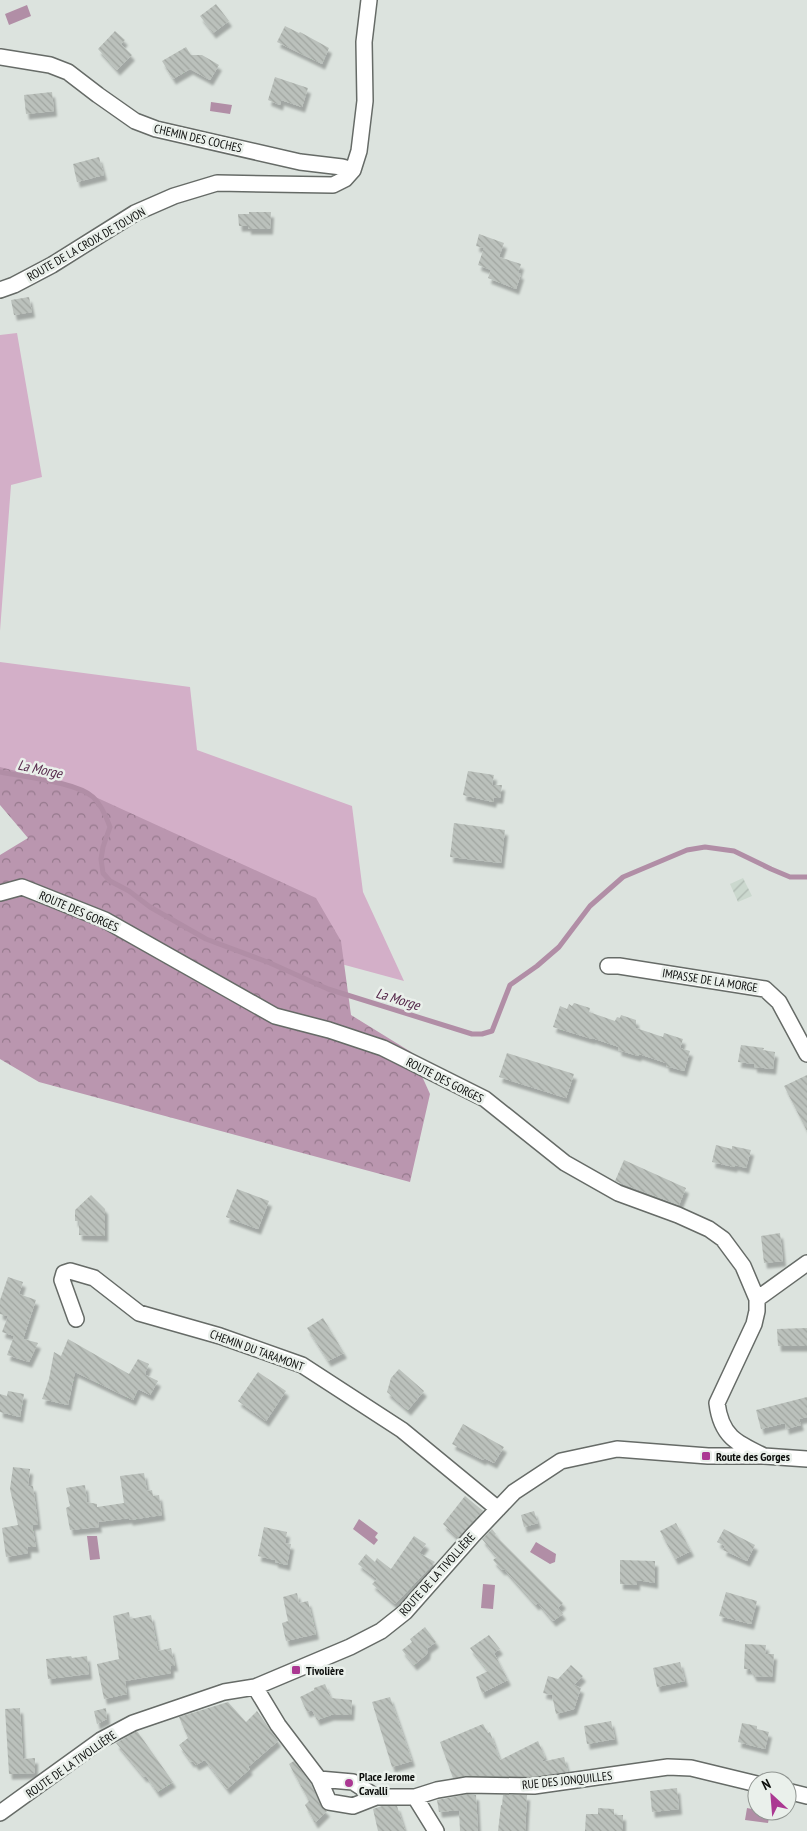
<svg xmlns="http://www.w3.org/2000/svg" width="807" height="1831" viewBox="0 0 807 1831" font-family="'PT Sans Narrow',sans-serif">
	<style>
		.industrial { fill: url(#industrial-furrows) }
		.green { fill: #d3afc8 }
		.forest { fill: url(#forest-crowns) }
		.water { fill: #b18ea6 }
		.lines { fill: none; stroke-linecap: round; stroke-linejoin: round }
		.stream { stroke: #b18ea6; stroke-width: 5 }
		.building { fill: url(#building-back-hatch); filter: url(#shadow) }
		.street-casing { stroke: #666b67; stroke-width: 18 }
		.street { stroke: #fff; stroke-width: 15 }
		.poi-dot { fill: #ab3892; stroke: #eaf0eb; stroke-width: 2 }
		.labels { text-anchor: middle; dominant-baseline: central; stroke-width: 5; stroke-linejoin: round; paint-order: stroke }
		.street-label { font-size: 12px; fill: #0c0e0c; stroke: #eaf0eb }
		.poi-label { font-size: 12px; font-weight: bold; fill: #0c0e0c; stroke: #eaf0eb; text-anchor: start }
		.water-label { font-size: 14px; font-style: italic; fill: #542649; stroke: #eaf0eb }
	</style>
	<defs>
		<pattern id="industrial-furrows" width="10" height="10" patternUnits="userSpaceOnUse" patternTransform="scale(1.25)"><rect width="10" height="10" fill="#cbd8ce"/><path d="M-1 1l2-2M0 10L10 0M9 11l2-2" fill="none" stroke="#adb8b0"/></pattern>
		<pattern id="forest-crowns" width="20" height="18" patternUnits="userSpaceOnUse" patternTransform="scale(1.25)"><rect width="20" height="18" fill="#ba96af"/><path d="M2 6a3 3 0 1 1 6 0M12 15a3 3 0 1 1 6 0" fill="none" stroke="#96798d"/></pattern>
		<pattern id="building-back-hatch" width="6" height="6" patternUnits="userSpaceOnUse" patternTransform="scale(1.25)"><rect width="6" height="6" fill="#bbc1bc"/><path d="M-1 5l2 2M0 0l6 6M5-1l2 2" fill="none" stroke="#a0a5a0"/></pattern>
		<filter id="shadow"><feDropShadow dx="3" dy="5.5" stdDeviation="1" flood-color="#0004"/></filter>
	</defs>
	<rect width="100%" height="100%" fill="#dce3de"/>
	<path class="industrial" d="M743,878L752,896L738,902L730,884Z"/>
	<path class="green" d="M17,333L42,477L11,485L0,631V335Z
		M0,662L190,687L197,750L352,806L363,892L404,981L319,958L0,790Z"/>
	<path class="forest" d="M0,767L67,784L316,898L341,941L351,1015L411,1052L430,1094L410,1182L39,1082L0,1059V855L28,838L0,805Z"/>
	<path class="water" d="M27,5L31,16L9,25L5,14Z
		M211,102L232,105L230,114L210,111Z
		M359,1519L378,1533L375,1537L378,1540L374,1545L353,1529Z
		M87,1536H97L100,1559L90,1560Z
		M536,1542L556,1554L555,1562L550,1564L530,1552Z
		M483,1584L495,1585L493,1609L481,1608Z
		M747,1808L757,1810V1811L770,1812L768,1823L745,1820Z"/>
	<g class="lines">
		<path class="stream" d="M0,772C24,777 76,782 93,797C101,804 106,816 110,827L103,847L101,859L103,873L110,881L129,891L150,907L206,939L270,963L328,989L472,1034H482L492,1031L510,985L537,966L559,947L590,906L623,877L687,850L705,847L734,851L771,869L790,877H807"/>
	</g>
	<path class="building" d="M216,4L229,21L213,33L200,16Z
		M285,26L299,33L300,32L329,48L322,64L277,42Z
		M115,31L125,40L121,44L132,55L117,70L98,49Z
		M186,47L191,55H202L219,65L210,80L190,69L173,79L162,61Z
		M275,77L308,88L302,107L281,100L280,105L268,100Z
		M52,92L54,111L26,114L24,95Z
		M99,157L104,175L77,182L73,164Z
		M249,212H271L270,229H248V226H239L238,214H249Z
		M479,234L504,243L499,257L521,264L518,273L521,274L516,289L488,278L491,270L478,265L484,248L476,246Z
		M29,297L32,312L14,315L11,300Z
		M468,771L494,775L492,785H502L500,798H494L493,802L463,795Z
		M454,823L505,830L501,863L450,857Z
		M574,1003L590,1008L589,1012L615,1021L617,1017L620,1018L621,1015L636,1020V1028L663,1037L664,1033L683,1039L680,1048L690,1051L684,1071L666,1066V1063L639,1054L638,1056L618,1050L619,1047L592,1038V1039L553,1027L560,1006L567,1009L569,1004L572,1006Z
		M741,1045L764,1048L763,1050L775,1052L773,1069L754,1067V1064L738,1062Z
		M507,1053L574,1074L566,1098L499,1077Z
		M807,1075V1131L784,1086Z
		M716,1145L732,1149V1146L751,1150L746,1168L735,1165L734,1167L712,1162Z
		M624,1160L686,1188L679,1205L615,1181Z
		M237,1189L269,1201L258,1229L226,1217Z
		M91,1195L105,1209V1236L79,1235V1221H75V1210Z
		M780,1233L783,1261L764,1263L761,1236Z
		M8,1277L23,1282L19,1294L36,1300L23,1339L2,1332L8,1316L0,1314V1300Z
		M323,1318L344,1353L328,1361L307,1328Z
		M807,1328V1346H778L777,1329Z
		M14,1336L38,1343L29,1362L7,1355Z
		M68,1339L129,1374L138,1359L149,1364L145,1373L146,1375L158,1381L150,1395L138,1389L133,1400L75,1372L68,1405L42,1399L49,1379L54,1352L61,1356Z
		M399,1369L424,1391L408,1410L387,1392L391,1378Z
		M258,1372L286,1391L266,1421L238,1401Z
		M8,1391L24,1394L20,1417L0,1412V1394L7,1396Z
		M807,1397V1417L799,1419L801,1425L786,1429L785,1423L761,1429L756,1410Z
		M463,1424L504,1447L494,1463L484,1458L483,1460L452,1444Z
		M13,1467L30,1469L28,1486H33L38,1524L32,1525L36,1547H28V1553L6,1557L2,1528L18,1525L10,1489Z
		M144,1473L147,1491L152,1490L153,1496L159,1495L162,1515L130,1520L129,1518L98,1522L99,1527L70,1530L66,1508L70,1506L66,1488L85,1485L87,1502L97,1504V1507L124,1503L120,1476Z
		M465,1496L483,1511L458,1538L443,1524Z
		M534,1511L538,1523L524,1527L521,1515Z
		M676,1523L691,1551L675,1559L660,1531Z
		M264,1527L287,1532L285,1543L291,1544L287,1565L275,1562V1560L258,1556Z
		M492,1529L496,1534L495,1535L563,1603L558,1608L563,1614L553,1621L538,1603L536,1605L504,1569L502,1570L493,1560L497,1557L482,1539Z
		M724,1529L755,1545L747,1561L723,1550L725,1546L717,1542Z
		M414,1536L426,1544L419,1553L435,1562L395,1604L372,1584L377,1579L358,1564L366,1554L375,1562L377,1558L391,1569Z
		M620,1560L655,1561V1583L637,1580V1585L620,1584Z
		M726,1592L757,1601L751,1624L719,1616Z
		M297,1593L299,1603L308,1601L316,1634L286,1641L282,1623L288,1621L283,1597Z
		M129,1612L130,1619L151,1615L158,1651L171,1648L175,1666H171V1673L125,1681L127,1694L104,1699L97,1664L119,1659L113,1616Z
		M425,1627L436,1642L428,1648L427,1654L414,1665L402,1650L412,1642L410,1639Z
		M489,1635L500,1649L494,1653L508,1680L482,1693L476,1677L488,1671L470,1648Z
		M745,1644L766,1645L765,1654H774L772,1677L754,1676L750,1669H744Z
		M71,1656L72,1658L87,1656L89,1674L48,1679L46,1659Z
		M680,1662L685,1681L657,1687L653,1668Z
		M571,1665L583,1676L574,1685L581,1688L574,1709L556,1714L552,1695L543,1693L548,1676L558,1679Z
		M325,1684L331,1698L352,1700L351,1715H331L317,1720L312,1710L307,1712L300,1697L314,1690V1688Z
		M390,1697L412,1761L392,1767L372,1702Z
		M228,1702L246,1722L257,1711L278,1741L248,1767L250,1769L227,1789L205,1760L196,1765L193,1761L191,1762L179,1745L188,1738L179,1717Z
		M20,1708L23,1759L35,1758V1773L9,1774L5,1709Z
		M106,1708L107,1719L97,1724L94,1711Z
		M611,1721L615,1739L587,1744L584,1726Z
		M742,1723L757,1726V1729L769,1732L765,1749L738,1742Z
		M483,1724L488,1733L490,1732L500,1760L538,1741L545,1757L541,1762L564,1757L568,1772L533,1777L467,1776L453,1778L440,1742Z
		M137,1731L173,1782L157,1792L146,1776L144,1777L116,1743Z
		M294,1761L311,1784L321,1806L327,1811L315,1823L305,1805L309,1801L289,1764Z
		M677,1788L679,1809L652,1812L650,1791Z
		M468,1794L476,1795L478,1831H460L459,1810L439,1812L437,1800Z
		M503,1795H527L525,1831H498L501,1805H502Z
		M382,1806H397L405,1831H378L373,1809Z
		M598,1808L614,1809V1815H623V1831H585L586,1814H598Z"/>
	<g class="lines">
		<g class="street-casing">
			<path id="street" d="M0,57L50,65L68,72L98,95L135,121L156,129L300,162L342,167L353,170
				M0,290L14,285L52,265L135,213L174,196L217,183L333,185L345,179L353,170L359,151L365,101L364,42L369,0
				M0,893L22,887L105,920L275,1016L329,1030L383,1048L485,1099L565,1163L618,1193L678,1215L709,1229L723,1239L743,1266L757,1299V1311L754,1324L717,1403C721,1436 736,1443 764,1456
				M608,966H619L765,989L779,1002L807,1054
				M757,1299L807,1263
				M76,1319L62,1280L64,1273L70,1271L94,1278L139,1313L220,1336L302,1365L402,1430L498,1509
				M255,1687L278,1725L319,1779L329,1802L353,1806L376,1797H415L437,1790L467,1785L534,1786L668,1767L691,1768L757,1784
				M319,1779L353,1782L376,1797
				M787,1791L807,1796
				M415,1797L436,1831
				M0,1813L101,1740L133,1723L224,1692L255,1687L350,1647L381,1631L405,1612L473,1535L514,1492L561,1461L617,1449L708,1456H764L807,1459"/>
		</g>
		<use href="#street" class="street"/>
	</g>
	<g class="poi-dot">
		<rect x="701" y="1451" width="10" height="10" rx="2.5"/>
		<rect x="291" y="1665" width="10" height="10" rx="2.5"/>
		<circle cx="349" cy="1783" r="5"/>
	</g>
	<g class="labels">
		<g class="street-label">
			<text transform="translate(198 138) rotate(13)">CHEMIN DES COCHES</text>
			<text transform="translate(86 244) rotate(-30)">ROUTE DE LA CROIX DE TOLVON</text>
			<text transform="translate(79 911) rotate(23)">ROUTE DES GORGES</text>
			<text transform="translate(710 980) rotate(9)">IMPASSE DE LA MORGE</text>
			<text transform="translate(445 1080) rotate(27)">ROUTE DES GORGES</text>
			<text transform="translate(257 1350) rotate(20)">CHEMIN DU TARAMONT</text>
			<text transform="translate(437 1574) rotate(-48)">ROUTE DE LA TIVOLLIÈRE</text>
			<text transform="translate(71 1764) rotate(-35)">ROUTE DE LA TIVOLLIÈRE</text>
			<text transform="translate(567 1780) rotate(-6)">RUE DES JONQUILLES</text>
		</g>
		<g class="poi-label">
			<text x="716" y="1456">Route des Gorges</text>
			<text x="306" y="1670">Tivolière</text>
			<text x="359" y="1776">Place Jerome<tspan x="359" dy="14">Cavalli</tspan></text>
		</g>
		<g class="water-label">
			<text transform="translate(40 769) rotate(12)">La Morge</text>
			<text transform="translate(398 999) rotate(17)">La Morge</text>
		</g>
	</g>
	<g transform="translate(772 1796) rotate(334)"><circle r="24" fill="#eaf0eb" stroke="#919692"/>
	<path d="M0-4L9 19L0 12L-9 19Z" fill="#ab3892"/>
	<text y="-8" font-size="14" font-weight="bold" text-anchor="middle" fill="#0c0e0c">N</text>
	</g>
</svg>
